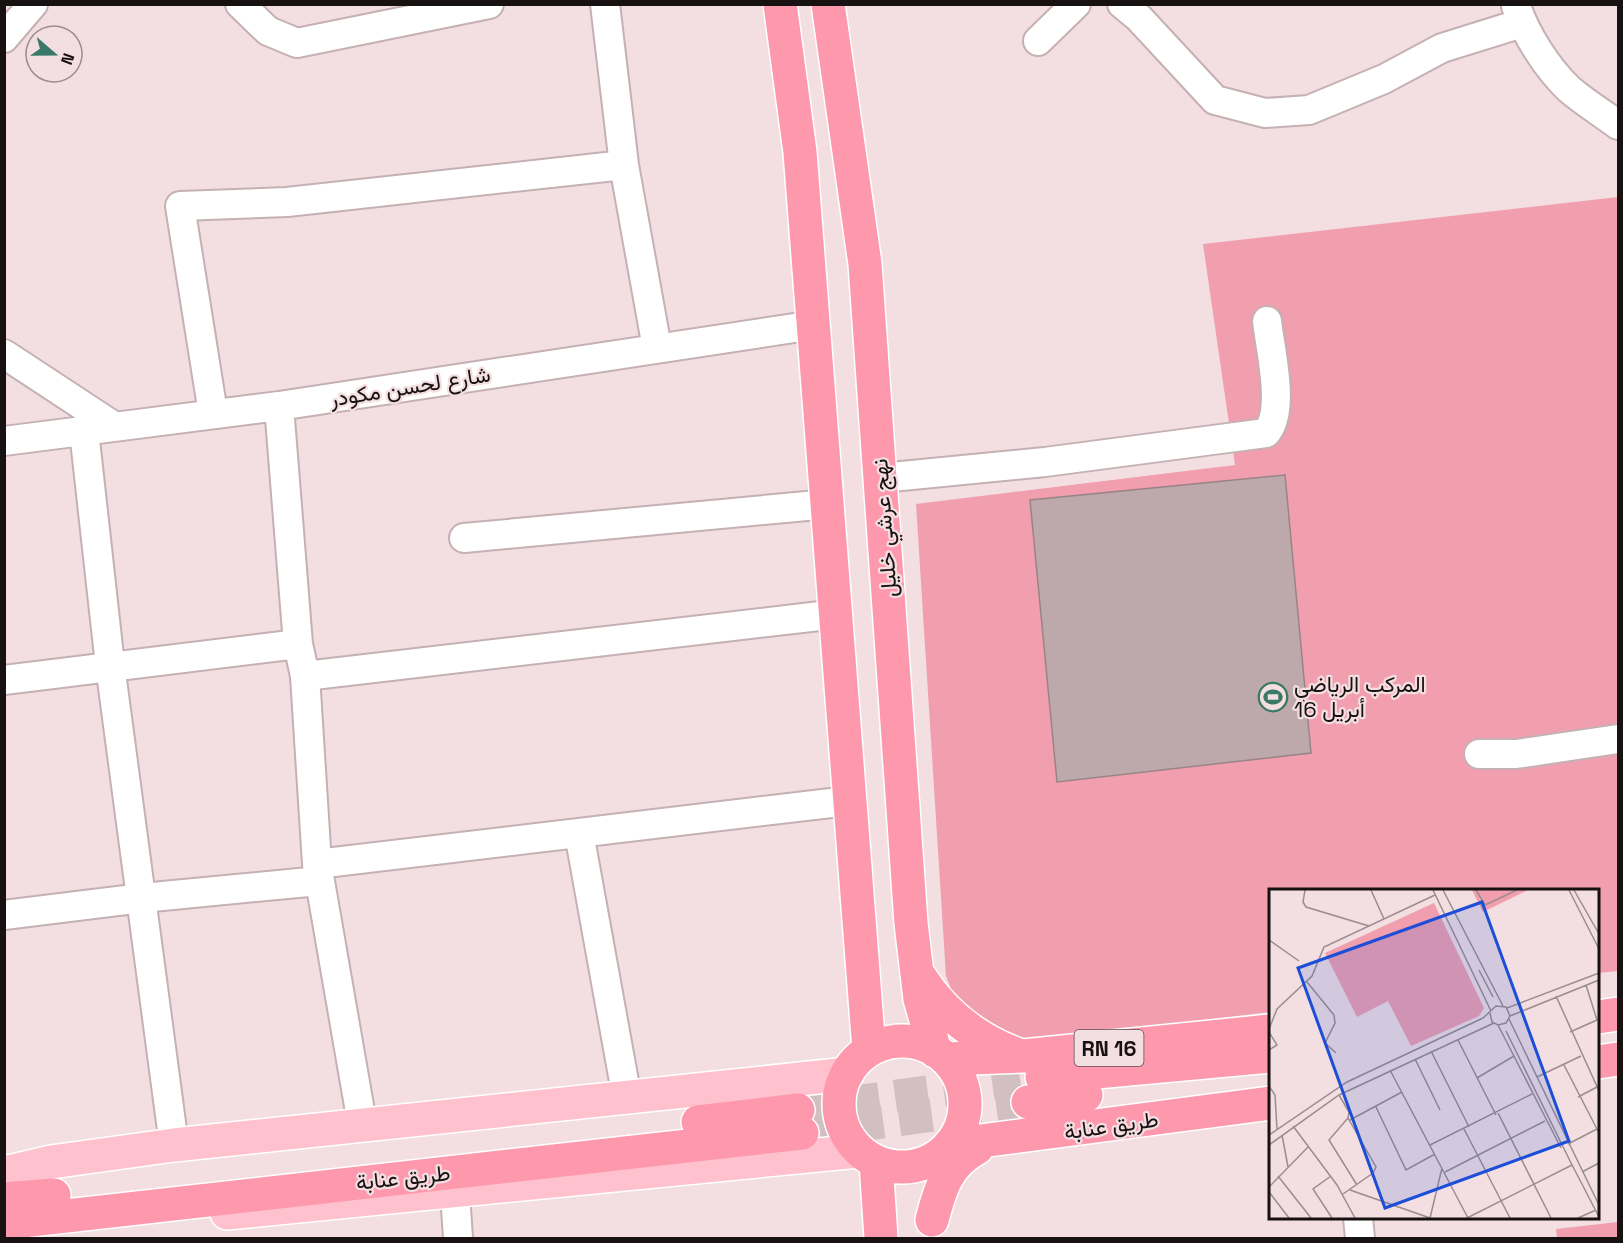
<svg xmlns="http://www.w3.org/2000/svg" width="1623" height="1243" viewBox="0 0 1623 1243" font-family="'Space Grotesk',Vazirmatn,sans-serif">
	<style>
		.park { fill: #f19fae }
		.building { fill: #bda8ab; stroke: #988487; stroke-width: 1.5 }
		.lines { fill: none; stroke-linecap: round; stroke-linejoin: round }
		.highway-tunnel { stroke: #d2bfc2; stroke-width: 33; stroke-dasharray: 33 16; stroke-linecap: butt }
		.minor-casing { stroke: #c5b0b3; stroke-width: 32 }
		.major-casing { stroke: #fff; stroke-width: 36 }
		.highway-casing { stroke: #fff; stroke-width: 36 }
		.minor { stroke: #fff; stroke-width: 28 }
		.major { stroke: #fec1cd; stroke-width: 33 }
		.highway { stroke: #fe98ac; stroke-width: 33 }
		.labels { text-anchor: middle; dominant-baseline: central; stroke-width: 4.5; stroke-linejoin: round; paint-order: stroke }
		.shield { fill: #f3dee1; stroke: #5a4e50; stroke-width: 1.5 }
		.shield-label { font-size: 21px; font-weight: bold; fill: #181112 }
		.street-label { font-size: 22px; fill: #181112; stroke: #f3dee1 }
		.poi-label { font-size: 22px; fill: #181112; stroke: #f3dee1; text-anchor: start }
		.inset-road { fill: none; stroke: #9b8c8e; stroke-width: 1.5 }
		.view { fill: #1d4ed8; fill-opacity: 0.15; stroke: #1d4ed8; stroke-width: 3 }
		.inset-edge { fill: none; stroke: #181112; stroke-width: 3 }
	</style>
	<rect width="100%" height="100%" fill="#f3dee1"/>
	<path class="park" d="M1618,197V971L1598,973V890H1270V1012L1039,1040L1010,1036L957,1005L946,976L916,504L1235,465L1203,244Z
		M1618,1222V1238H1557L1556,1229Z"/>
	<path class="building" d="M1285,475L1311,753L1057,782L1030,500Z"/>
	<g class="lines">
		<path class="highway-tunnel" d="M798,1110L1020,1079
			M802,1133L1028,1102"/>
		<g class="minor-casing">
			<path id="minor" d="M240,4L268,31L297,43L489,4
				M605,4L624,165L657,348
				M1122,4L1139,18L1215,100L1265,113L1309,110L1384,79L1442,48L1522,23
				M1516,6C1526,35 1547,68 1569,89C1584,102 1602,113 1618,125
				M4,38L33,4
				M1038,41L1076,4
				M4,354L112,425
				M279,406L298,644L305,676L317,864L362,1123
				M213,413L180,206L287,202L624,165
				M84,431L110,665L174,1145
				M4,441L279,406L814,325
				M881,478L1045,462L1266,433C1286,412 1270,349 1267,321
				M464,538L828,504
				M305,676L837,614
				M4,680L298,644
				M1479,754H1516L1618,739
				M579,833L627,1098
				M317,864L848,801
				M4,915L142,898L319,881
				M455,1193L458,1238
				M1358,1218L1360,1238"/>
		</g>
		<g class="major-casing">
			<path id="major" d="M4,1173L51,1162L174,1145L847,1074
				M227,1213L859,1151"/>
		</g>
		<g class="highway-casing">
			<path id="highway" d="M780,4L800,152L869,1050
				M828,4L865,264L911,923L920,999L935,1051
				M920,977C943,1013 976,1039 1016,1054
				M1598,1017L1618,1014
				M839 1104a63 63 0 1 1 126 0a63 63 0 1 1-126 0Z
				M946,1059L1023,1056L1270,1031
				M1598,1062L1618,1059
				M1042,1077L1270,1056
				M1028,1102L1086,1095
				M698,1122L798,1110
				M950,1145L1270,1103
				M876,1162L881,1238
				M4,1199L54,1195
				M932,1220C940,1189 947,1164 977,1148
				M4,1223L802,1133"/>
		</g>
		<use href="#minor" class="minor"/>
		<use href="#major" class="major"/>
		<use href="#highway" class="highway"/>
	</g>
	<defs>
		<g id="stadium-ring" transform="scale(1.5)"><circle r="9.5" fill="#f3dee1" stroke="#3a7967" stroke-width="1.5"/><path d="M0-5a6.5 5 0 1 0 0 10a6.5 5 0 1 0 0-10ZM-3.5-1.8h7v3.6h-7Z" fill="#3a7967"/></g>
	</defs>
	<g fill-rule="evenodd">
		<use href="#stadium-ring" x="1273" y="697"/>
	</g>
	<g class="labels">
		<rect class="shield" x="1074.5" y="1030" width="69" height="36" rx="4.5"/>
		<g class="shield-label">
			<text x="1109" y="1048">RN 16</text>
		</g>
		<g class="street-label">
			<text transform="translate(410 386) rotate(-9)">شارع لحسن مكودر</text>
			<text transform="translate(884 528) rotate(-94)">نهج عرشي خليل</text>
			<text transform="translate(1111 1125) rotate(-8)">طريق عنابة</text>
			<text transform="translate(403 1177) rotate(-6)">طريق عنابة</text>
		</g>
		<g class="poi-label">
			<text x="1294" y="684">المركب الرياضي<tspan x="1294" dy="25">16 أبريل</tspan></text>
		</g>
	</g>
	<g transform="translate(1269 889)">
		<rect width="330" height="330" fill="#f3dee1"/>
		<path d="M203,1H259L214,23ZM165,14L215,119L210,127L142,157L119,112L88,128L56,64Z" fill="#f19fae"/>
		<path class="inset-road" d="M36,1L34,13L37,18L100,37M102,1L115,30M164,1L222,122M174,1L234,117M207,1L216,16L248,1M300,1L330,60M305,1L330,45M0,51L30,72M210,81L224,108M38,93L65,126L66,134L56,154L67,164M287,107L330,202M238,119L330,84M241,127L330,91M240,130L330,316M229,136L292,259M0,140L8,120L43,87L55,58L166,6M237,142L303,276M0,143L8,156L0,161M301,143L328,131L317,96M189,151L227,226M162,162L200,238M146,170L171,221M295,176L330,244M121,181L199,329M268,188L312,167M208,189L245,167M0,197L6,206L8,240M70,206L80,223L79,229L60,251L88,296M309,208L330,197M107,218L137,281L166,265M229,224L282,329M81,231L133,203M24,237L68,296L86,329M195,240L241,329M0,246L78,193L214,129L227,117L237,118L241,127L237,134L229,136L223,133L221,124M13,246L19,278M299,255L328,240M0,256L70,206L225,134M161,256L263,205M301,272L330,328M176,283L276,232M313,283L330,274M9,287L42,329M62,287L44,300L63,329M0,298L39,258M81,301L161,329M0,303L20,329M74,305L104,284L107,278L79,229M161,329L173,279M198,329L303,276M309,329L327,321"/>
		<path class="view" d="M213,13L300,252L116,319L29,79Z"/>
		<rect width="330" height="330" class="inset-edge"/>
	</g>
	<rect width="1623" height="1243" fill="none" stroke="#181112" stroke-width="12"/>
	<g transform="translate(54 54) rotate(110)"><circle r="28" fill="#f3dee1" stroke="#9b8c8e" stroke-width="1.5"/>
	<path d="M0-4.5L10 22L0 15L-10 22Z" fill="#3a7967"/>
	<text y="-9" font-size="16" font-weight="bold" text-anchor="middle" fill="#181112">N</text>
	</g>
</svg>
